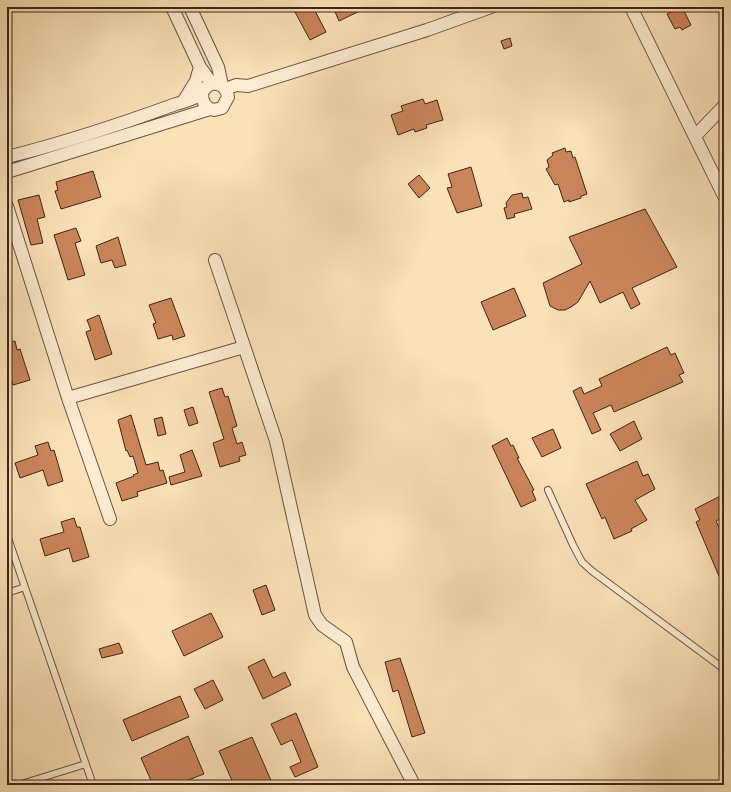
<svg xmlns="http://www.w3.org/2000/svg" width="731" height="792" viewBox="0 0 731 792" font-family="'Libre Bodoni',serif">
	<style>
		.building { fill: #cb855a; stroke: #3f251a }
		.lines { fill: none; stroke-linecap: round; stroke-linejoin: round }
		.lane-casing { stroke: #6e5442; stroke-width: 8 }
		.street-casing { stroke: #6e5442; stroke-width: 14 }
		.lane { stroke: #fcecd1; stroke-width: 6 }
		.street { stroke: #fcecd1; stroke-width: 12 }
	</style>
	<rect width="100%" height="100%" fill="#fbe1b8"/>
	<filter id="stains"><feTurbulence type="fractalNoise" baseFrequency=".005" numOctaves="4"/><feColorMatrix values="0 0 0 0 .2 0 0 0 0 .09 0 0 0 0 .02 0 0 0 .5 -.17"/></filter>
	<radialGradient id="worn" r=".72"><stop offset=".6" stop-color="#630" stop-opacity="0"/><stop offset="1" stop-color="#630" stop-opacity=".3"/></radialGradient>
	<path class="building" d="M306,7H313L326,32L310,40L295,12Z
		M333,7H368L339,21Z
		M679,7H682L691,25L682,30L680,27L675,29L667,14Z
		M510,38L512,46L504,49L501,41Z
		M423,99L425,104L437,100L443,120L426,125L427,128L415,132L414,129L398,135L391,115L403,111L401,106Z
		M565,148L566,152L571,151L573,158L575,157L587,194L581,196V198L569,202V200L564,202L558,184L555,185L546,169L549,167L547,160L553,155L552,153Z
		M471,167L482,206L457,213L447,188L452,187L448,174Z
		M93,171L101,197L61,209L55,191L58,190L56,182Z
		M419,175L430,188L419,198L408,184Z
		M522,193L523,198L528,197L532,209L514,214L515,217L507,219L504,208L507,207L506,203L512,195Z
		M39,195L45,217L37,219L43,243L31,245L18,200Z
		M645,209L677,267L632,288L640,304L631,309L623,292L600,303L590,281L578,302L571,307L565,310H558L550,306L543,283L582,264L569,237Z
		M76,228L81,241L75,243L85,275L68,280L54,235Z
		M118,237L126,265L115,268L112,260L101,263L96,246Z
		M514,288L526,316L493,330L481,302Z
		M171,298L185,336L173,340L172,335L158,339L153,324L156,323L149,305Z
		M99,315L112,354L95,360L86,332L91,330L87,320Z
		M15,341L17,350L20,349L30,380L13,385L7,366V343Z
		M667,347L671,355L675,353L684,373L679,375L683,382L614,412L611,405L593,413L601,430L592,434L573,391L581,387L584,394L602,386L599,379Z
		M222,388L225,397L228,396L237,426L232,428L237,444L242,442L246,455L239,457L240,461L220,467L213,443L224,439L209,392Z
		M193,407L198,423L189,426L184,410Z
		M131,415L146,465L158,462L160,471L163,470L167,483L137,492L138,496L122,501L116,483L134,476L133,475L138,473L133,456L130,457L127,450L126,451L118,420Z
		M162,417L166,434L158,436L154,419Z
		M634,421L642,439L620,451L610,434Z
		M553,429L561,448L542,457L532,438Z
		M507,438L511,446L513,445L519,458H517L534,490L532,491L536,500L521,507L492,446Z
		M48,442L51,451L54,450L63,481L48,486L43,470L20,478L15,463L38,455L35,446Z
		M192,450L202,476L171,485L169,477L185,472L180,455Z
		M637,461L643,476L648,474L655,489L635,500L647,520L631,529L632,531L614,539L605,517L602,519L586,484Z
		M724,494V517L716,521L724,538V588L696,522L700,520L695,509Z
		M74,518L77,527H80L89,557L73,562L69,548L45,556L40,539L64,532L61,522Z
		M266,585L275,610L262,615L253,590Z
		M211,613L223,637L184,656L172,631Z
		M119,643L123,653L102,658L99,649Z
		M400,658L425,733L412,737L398,690L393,692L385,662Z
		M264,659L273,678L285,672L291,685L263,699L248,667Z
		M213,680L223,700L205,709L194,689Z
		M180,696L189,717L132,741L123,720Z
		M296,713L318,767L295,777L290,767L301,762L292,740L281,745L271,724Z
		M188,736L204,774L175,785H153L141,758Z
		M252,737L273,785H234L219,751Z"/>
	<g class="lines">
		<g class="lane-casing">
			<path id="lane" d="M548,490L573,545L582,562L592,571L724,669
				M7,535L93,785
				M7,593L25,587
				M18,785L86,764"/>
		</g>
		<g class="street-casing">
			<path id="street" d="M172,7L200,67L212,84
				M190,7L218,67L222,85
				M631,7L724,196
				M226,89L236,85L248,86L427,30L491,7
				M183,102L196,81L200,67
				M695,136L724,106
				M7,157C64,143 121,124 176,104C184,102 195,99 201,93C205,90 206,85 212,84C221,82 227,89 228,97L222,108L214,110C205,108 202,102 202,93
				M7,172L210,109
				M7,206L68,398L110,519
				M215,260L276,441L315,615L322,625L346,642L353,667L414,785
				M68,398L244,347"/>
		</g>
		<use href="#lane" class="lane"/>
		<use href="#street" class="street"/>
	</g>
	<rect width="731" height="792" fill="none" stroke="#fbe1b8" stroke-width="24"/>
	<rect x="8" y="8" width="715" height="776" fill="none" stroke="#3f251a" stroke-width="2"/>
	<rect x="12" y="12" width="707" height="768" fill="none" stroke="#3f251a"/>
	<rect width="100%" height="100%" filter="url(#stains)"/>
	<rect width="100%" height="100%" fill="url(#worn)"/>
</svg>
